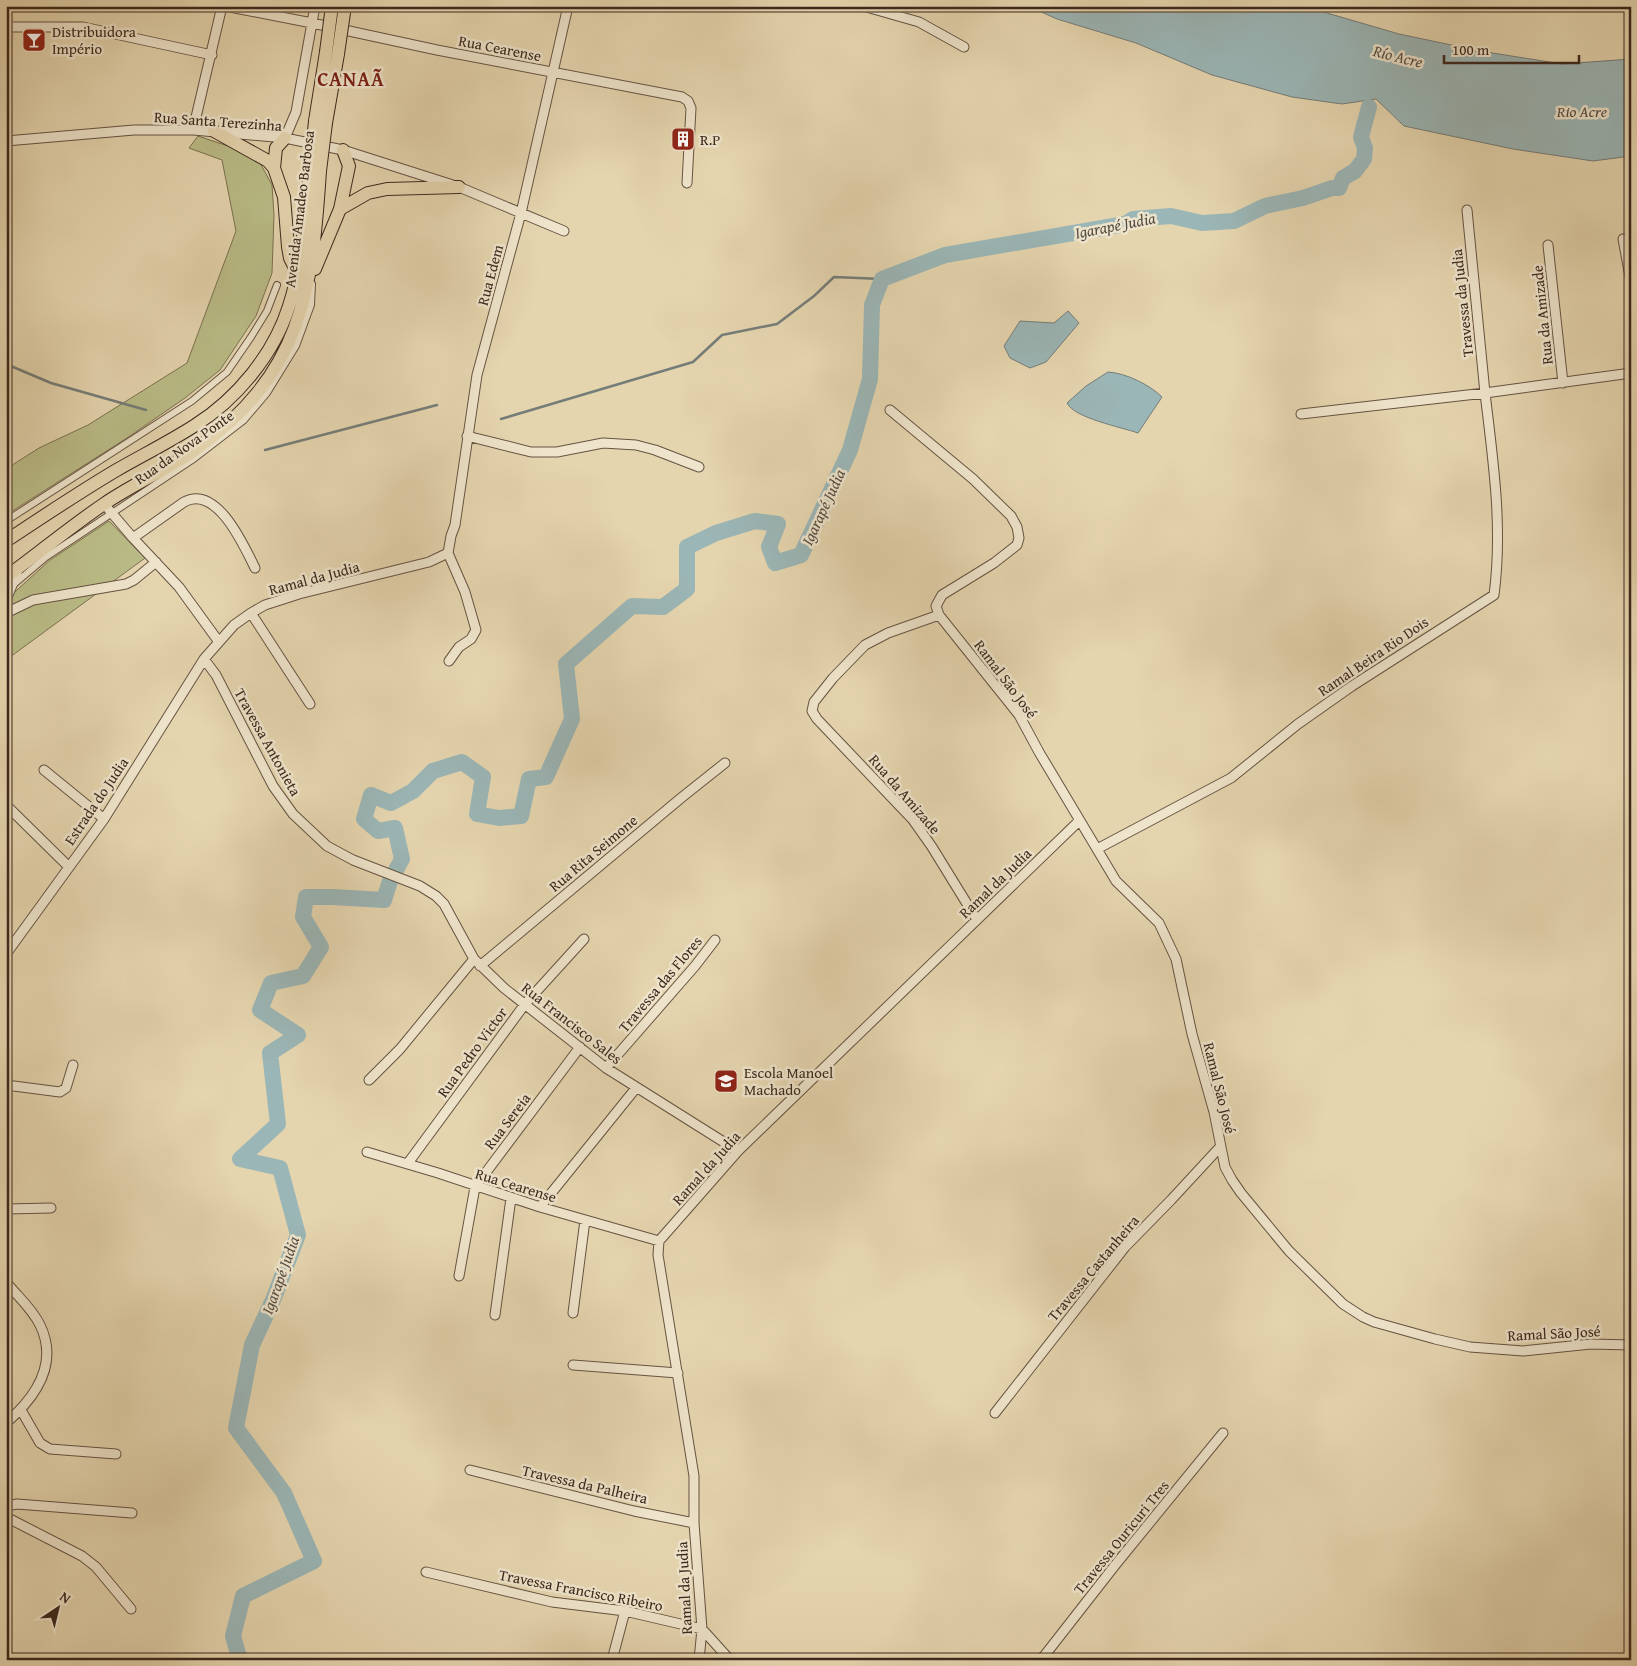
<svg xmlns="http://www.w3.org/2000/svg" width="1637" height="1666" viewBox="0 0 1637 1666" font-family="'Gentium Book Plus',serif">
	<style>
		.green { fill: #babc87; stroke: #7b7252 }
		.water { fill: #9bb6b6; stroke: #757d79 }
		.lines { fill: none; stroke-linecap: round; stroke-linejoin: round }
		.stream { stroke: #757d79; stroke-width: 2.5 }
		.river { stroke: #9bb6b6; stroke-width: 16 }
		.pedestrian-casing { stroke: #665342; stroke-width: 8 }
		.minor-casing { stroke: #665342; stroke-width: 11 }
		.primary-casing { stroke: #3c281e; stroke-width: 14 }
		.pedestrian { stroke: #eee4cb; stroke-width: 6 }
		.minor { stroke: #eee4cb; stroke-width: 9 }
		.primary { stroke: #e5d5af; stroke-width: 12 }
		.primary-bridge-casing { stroke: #3c281e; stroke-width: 14; stroke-linecap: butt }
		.primary-bridge { stroke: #e5d5af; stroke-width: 12 }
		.labels { text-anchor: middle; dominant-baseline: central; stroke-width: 5; stroke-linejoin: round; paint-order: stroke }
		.poi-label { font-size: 15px; fill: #3c281e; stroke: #eee4cb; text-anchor: start }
		.street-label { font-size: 15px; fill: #3c281e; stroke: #eee4cb }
		.water-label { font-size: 16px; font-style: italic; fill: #544c44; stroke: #eee4cb }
		.district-label { font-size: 20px; font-weight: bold; letter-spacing: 1px; fill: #7a1f14; stroke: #eee4cb }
	</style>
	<rect width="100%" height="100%" fill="#e5d5af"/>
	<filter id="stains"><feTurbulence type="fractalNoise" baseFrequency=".004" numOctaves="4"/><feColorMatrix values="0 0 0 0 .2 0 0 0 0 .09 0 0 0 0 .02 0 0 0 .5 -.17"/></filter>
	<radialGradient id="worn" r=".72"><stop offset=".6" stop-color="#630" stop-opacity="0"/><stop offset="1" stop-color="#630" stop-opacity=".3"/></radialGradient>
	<path class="green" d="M198,136L231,147L259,161L272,185L274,215L272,273L256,316L220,370L185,398L127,438L6,515V469L39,448L88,425L187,363L236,231L222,160L189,148Z
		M109,521L145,558L6,660V600L50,560Z"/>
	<path class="water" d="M1028,6H1303L1399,34L1480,51L1562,64L1631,59V156L1593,161L1513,149L1404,126L1376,99L1342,104L1292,97L1212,75L1136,43L1057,19Z
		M1068,311L1079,323L1046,362L1030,368L1010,358L1004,346L1020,321L1054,323Z
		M1108,372C1126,373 1150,385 1162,397L1138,433C1121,427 1074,418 1067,403L1086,386Z"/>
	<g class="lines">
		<path class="stream" d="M6,364L51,383L146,410
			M501,419L693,362L722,335L777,324L814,296L834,277L882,279
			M265,450L437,405"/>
		<path class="river" d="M240,1660L233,1636L243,1596L314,1561L284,1493L236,1428L252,1345L273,1300L298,1235L280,1168L240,1159L278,1124L270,1053L298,1035L260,1010L271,983L303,976L321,947L303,917L306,897H332L384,900L390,881L402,859L395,828L378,831L364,819L371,795L391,803L413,791L433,771L462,762L483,777L477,814L499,818L521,816L529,779L546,777L572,719L566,664L632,606L663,607L687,589V547L716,533L755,521L778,524L769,547L775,563L801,555L850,450L870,379L872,305L882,279L945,255L1125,224L1133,219L1171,216L1202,223L1234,221L1265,206L1303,198L1332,188H1339L1343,178L1355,171L1364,159L1365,148L1361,137L1369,107"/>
		<g class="pedestrian-casing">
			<path id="pedestrian" d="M6,521L192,401L227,372L251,337L267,311L277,285
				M13,585L46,557L192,460L244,420L267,393L296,346L311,305L312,284"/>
		</g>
		<g class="minor-casing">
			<path id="minor" d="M225,6L312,23L437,50L682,97L688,101L691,108L687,183
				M863,6L919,22L964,47
				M6,27H83L212,55
				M193,130L222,6
				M285,138L296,112L315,6
				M6,141L134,130H193L285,138L343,150L459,187L564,231
				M1623,239L1631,282
				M1548,245L1563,383
				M890,410L973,479L1011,516L1017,527L1019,538L1017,545L994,563L942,595L936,606L939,615L1019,715L1039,752L1116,881L1159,923L1176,959L1192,1034L1214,1112L1225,1167L1232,1180L1241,1193L1289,1251L1343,1304L1363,1317L1374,1322L1435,1339L1470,1347L1523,1351L1591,1344L1631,1345
				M1301,414L1485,393L1467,210
				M467,436L531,452H557L603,443L636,445L655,450L699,467
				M104,504L133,538L179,587L219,642
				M133,538L184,502C217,484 244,546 255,568
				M448,553L451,536L455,525L477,375L521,213L568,6
				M448,553L465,592L476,630L471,639L459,647L449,661
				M6,600L19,568
				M6,613L33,600L126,584L134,580L156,562
				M251,613L310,704
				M939,615L888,633L865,645L833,678L814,702L812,711L817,719L913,820L932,847L977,920
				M204,659L216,675L273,786L293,814L327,846L353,860L420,886L436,896L444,904L474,959L504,988L606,1068L738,1151
				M44,770L104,819
				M6,805L69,867
				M1097,849L1231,778L1298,724L1352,686L1494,595C1503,527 1493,460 1485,393L1631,373
				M6,954L104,819L204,659L234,625L251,613L265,605L299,594L429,562L448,553
				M480,966L681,798L725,763
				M606,1068L695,966L715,940
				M369,1080L400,1049L474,959
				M6,1085L60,1092L66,1088L73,1065
				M367,1152L438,1173L540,1207L659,1241
				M408,1163L525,1004L584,939
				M540,1207L636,1088
				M6,1209L51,1208
				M459,1276L475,1187L580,1047
				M6,1282C17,1296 32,1308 40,1325C59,1364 35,1398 6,1423
				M573,1313L585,1220
				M495,1315L511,1198
				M573,1365L678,1373
				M21,1410L40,1443L50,1449L116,1454
				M995,1413L1125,1247L1171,1200L1220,1147
				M470,1470L634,1511L694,1523
				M6,1506L17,1504L132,1513
				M6,1517L82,1556L96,1567L131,1609
				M426,1572L552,1602L625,1611L702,1629L730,1660
				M612,1660L625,1611
				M699,1660L702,1629L694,1523V1476L658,1255L659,1241L738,1151L1079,821
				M1041,1660L1116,1564L1223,1433"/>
		</g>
		<g class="primary-casing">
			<path id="primary" d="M315,121L326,52
				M326,123L338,54
				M214,131L268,161L274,168
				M285,138L276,148L274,168L284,197L288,247L290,258L297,272
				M340,209L368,193L387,189L459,187
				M315,269L340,209L349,166L343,150
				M6,541C42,517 78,493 115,471C141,456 169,442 194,426C237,399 274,354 289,306C303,264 305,214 310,171
				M6,577C39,553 70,527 104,504C133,484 166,470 195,450C302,374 312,293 320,171"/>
		</g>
		<use href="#pedestrian" class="pedestrian"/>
		<use href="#minor" class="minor"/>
		<use href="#primary" class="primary"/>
		<g class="primary-bridge-casing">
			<path id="primary-bridge" d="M326,52L332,6
				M338,54L345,6
				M310,171L315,121
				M320,171L326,123"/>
		</g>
		<use href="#primary-bridge" class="primary-bridge"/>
	</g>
	<defs>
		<g id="bar-square" transform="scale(1.25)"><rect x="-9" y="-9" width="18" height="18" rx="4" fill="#8f2418" stroke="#eee4cb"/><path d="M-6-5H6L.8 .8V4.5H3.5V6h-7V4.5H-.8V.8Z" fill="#fff"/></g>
		<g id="building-square" transform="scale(1.25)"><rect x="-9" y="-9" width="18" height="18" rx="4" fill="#8f2418" stroke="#eee4cb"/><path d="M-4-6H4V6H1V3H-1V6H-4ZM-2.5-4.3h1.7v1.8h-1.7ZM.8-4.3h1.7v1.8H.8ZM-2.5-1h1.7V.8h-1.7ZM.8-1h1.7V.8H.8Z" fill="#fff"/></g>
		<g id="school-square" transform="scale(1.25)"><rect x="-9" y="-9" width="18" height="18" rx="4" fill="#8f2418" stroke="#eee4cb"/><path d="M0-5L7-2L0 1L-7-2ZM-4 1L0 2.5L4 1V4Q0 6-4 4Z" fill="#fff"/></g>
	</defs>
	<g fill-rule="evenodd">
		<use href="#bar-square" x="34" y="40"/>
		<use href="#building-square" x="683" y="139"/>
		<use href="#school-square" x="726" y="1081"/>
	</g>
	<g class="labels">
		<g class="poi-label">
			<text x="52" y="31">Distribuidora<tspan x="52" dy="17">Império</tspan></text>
			<text x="700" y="139">R.P</text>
			<text x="744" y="1072">Escola Manoel<tspan x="744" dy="17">Machado</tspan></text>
		</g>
		<g class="street-label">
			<text transform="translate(500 48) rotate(11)">Rua Cearense</text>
			<text transform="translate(218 121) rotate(4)">Rua Santa Terezinha</text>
			<text transform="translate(299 209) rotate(-83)">Avenida Amadeo Barbosa</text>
			<text transform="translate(490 275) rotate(-75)">Rua Edem</text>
			<text transform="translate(1462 303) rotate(-96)">Travessa da Judia</text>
			<text transform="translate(1542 315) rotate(-96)">Rua da Amizade</text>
			<text transform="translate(184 447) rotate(-35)">Rua da Nova Ponte</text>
			<text transform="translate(314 578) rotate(-15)">Ramal da Judia</text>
			<text transform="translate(1373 656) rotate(-34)">Ramal Beira Rio Dois</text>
			<text transform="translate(1006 679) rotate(53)">Ramal São José</text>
			<text transform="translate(268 742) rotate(61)">Travessa Antonieta</text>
			<text transform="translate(905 794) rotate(49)">Rua da Amizade</text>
			<text transform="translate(96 801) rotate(-56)">Estrada do Judia</text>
			<text transform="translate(593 853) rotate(-40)">Rua Rita Seimone</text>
			<text transform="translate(995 883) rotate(-44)">Ramal da Judia</text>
			<text transform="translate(660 984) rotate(-50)">Travessa das Flores</text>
			<text transform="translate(572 1023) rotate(38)">Rua Francisco Sales</text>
			<text transform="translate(472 1052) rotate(-54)">Rua Pedro Victor</text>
			<text transform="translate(1220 1088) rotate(76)">Ramal São José</text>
			<text transform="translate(507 1121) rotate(-53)">Rua Sereia</text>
			<text transform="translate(706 1168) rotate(-48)">Ramal da Judia</text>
			<text transform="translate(516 1185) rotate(17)">Rua Cearense</text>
			<text transform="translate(1093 1268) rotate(-50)">Travessa Castanheira</text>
			<text transform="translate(1554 1333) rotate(-3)">Ramal São José</text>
			<text transform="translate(585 1484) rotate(13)">Travessa da Palheira</text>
			<text transform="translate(1121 1537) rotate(-51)">Travessa Ouricuri Tres</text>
			<text transform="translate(684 1588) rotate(-93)">Ramal da Judia</text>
			<text transform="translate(581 1590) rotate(11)">Travessa Francisco Ribeiro</text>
		</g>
		<g class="water-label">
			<text transform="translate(1398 56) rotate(14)">Río Acre</text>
			<text x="1582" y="111">Rio Acre</text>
			<text transform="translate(1115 225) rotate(-11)">Igarapé Judia</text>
			<text transform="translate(823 507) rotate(-65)">Igarapé Judia</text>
			<text transform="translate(280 1275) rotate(-70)">Igarapé Judia</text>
		</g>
		<g class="district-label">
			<text x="351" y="78">CANAÃ</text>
		</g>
	</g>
	<rect width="1637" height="1666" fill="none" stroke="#e5d5af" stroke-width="25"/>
	<rect x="8" y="8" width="1622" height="1651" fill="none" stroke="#3c281e" stroke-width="2.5"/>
	<rect x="12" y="12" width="1612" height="1641" fill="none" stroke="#3c281e"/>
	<g transform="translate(58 1608) rotate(35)" stroke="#eee4cb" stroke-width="4" paint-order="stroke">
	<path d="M0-4L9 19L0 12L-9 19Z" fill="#3c281e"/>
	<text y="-8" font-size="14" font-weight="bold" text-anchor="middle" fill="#3c281e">N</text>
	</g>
	<path d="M1444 55v8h135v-8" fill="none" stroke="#3c281e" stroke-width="2.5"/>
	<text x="1452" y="55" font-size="15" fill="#3c281e" stroke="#eee4cb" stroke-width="4" paint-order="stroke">100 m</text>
	<rect width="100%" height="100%" filter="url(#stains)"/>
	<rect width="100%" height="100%" fill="url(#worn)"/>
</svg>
